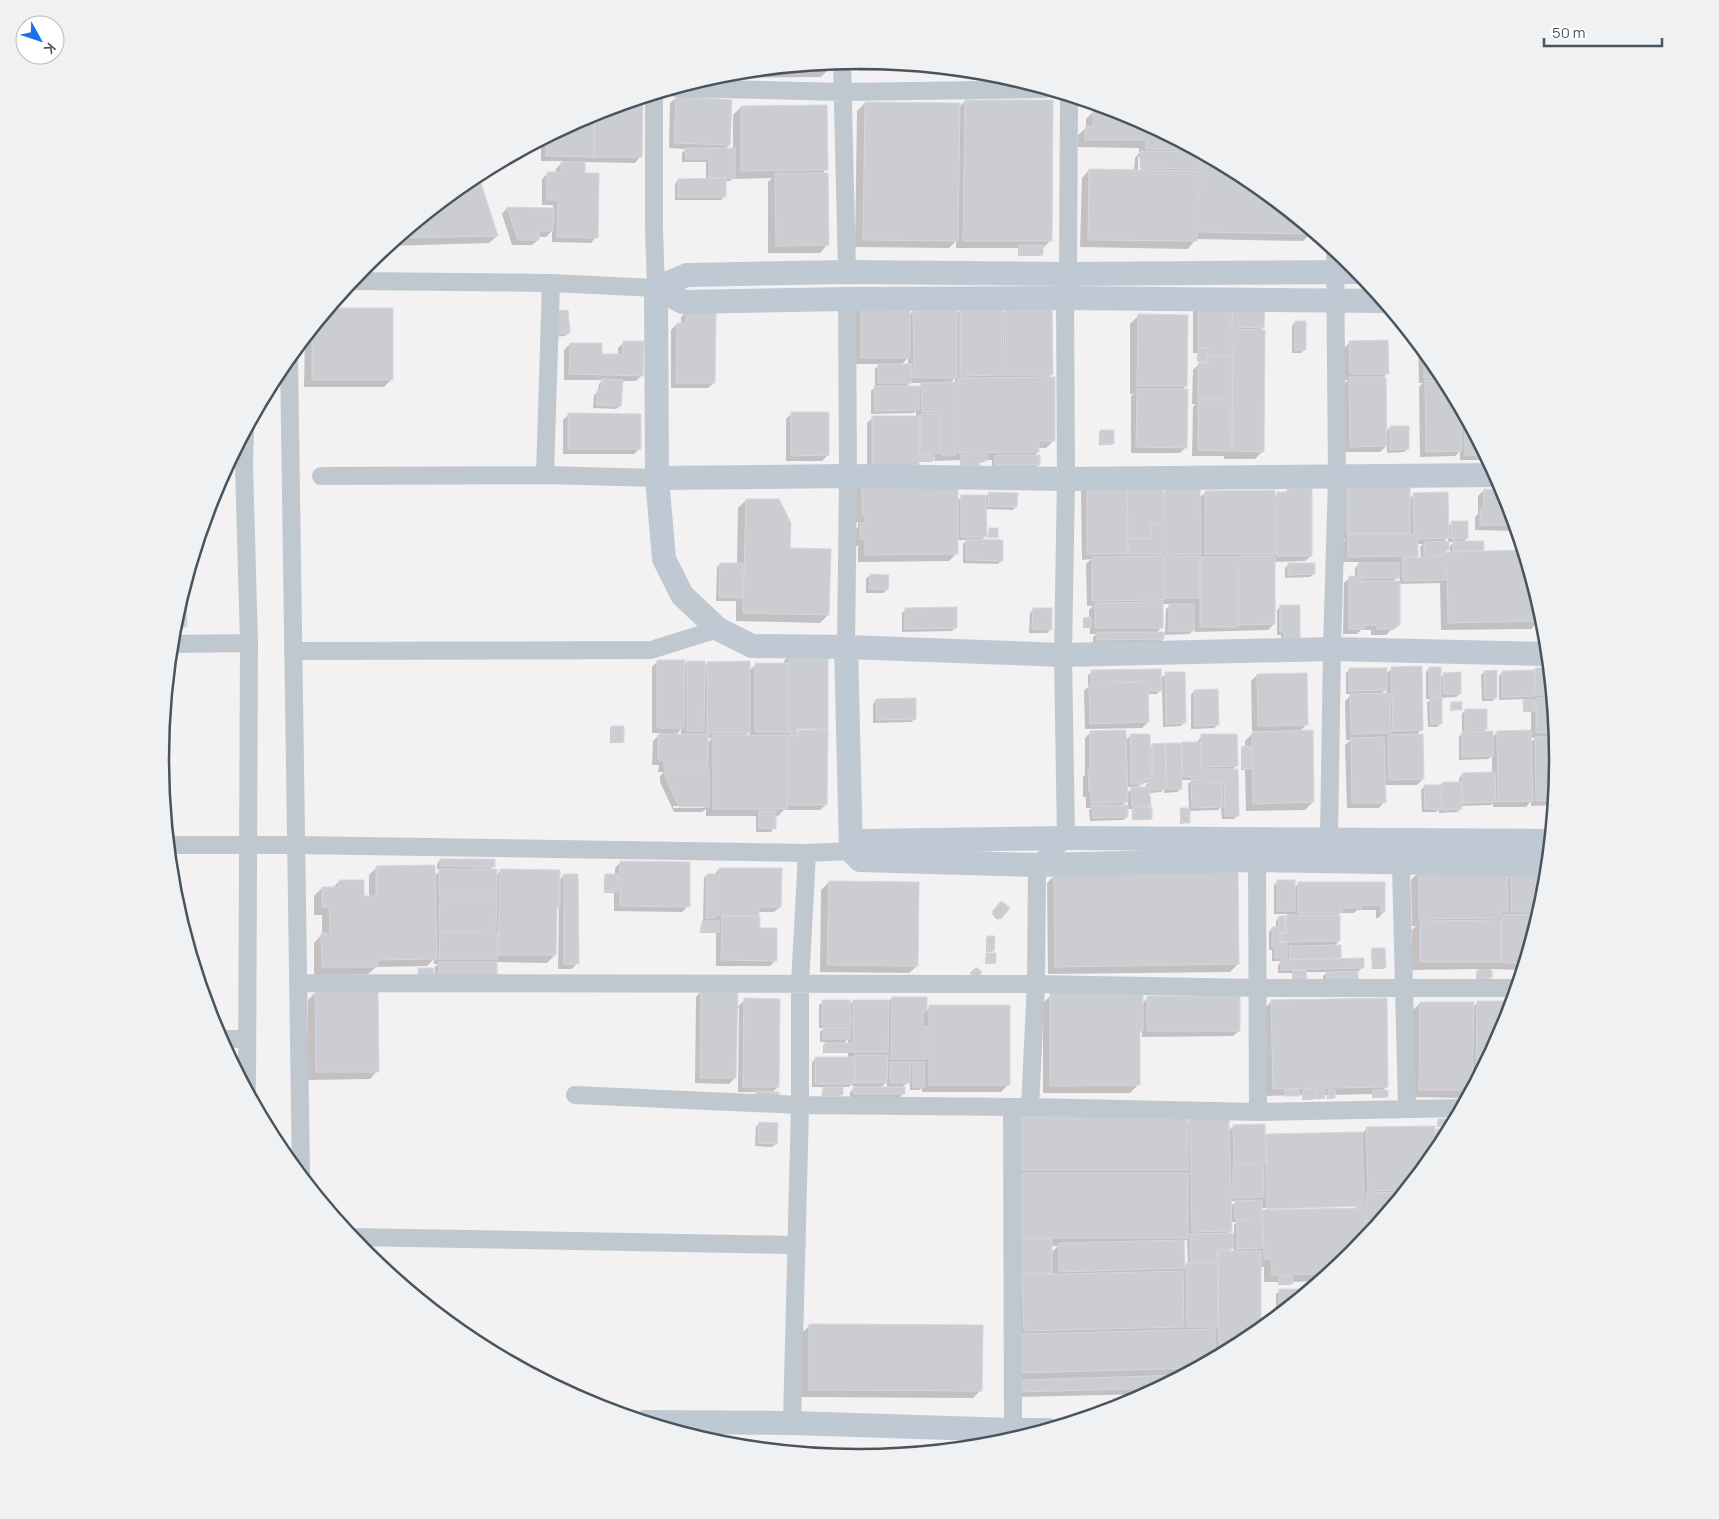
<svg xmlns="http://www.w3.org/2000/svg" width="1719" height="1519" viewBox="0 0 1719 1519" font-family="Manrope,sans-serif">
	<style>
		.shadow { fill: #0003; fill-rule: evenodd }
		.building { fill: #cbcdd3; stroke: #d5d7dc }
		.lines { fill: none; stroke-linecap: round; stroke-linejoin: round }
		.street { stroke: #bfc8cf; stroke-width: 18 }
		.secondary { stroke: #bfc9d4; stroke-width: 24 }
		.rim { fill: none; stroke: #48545e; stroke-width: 2.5 }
	</style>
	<rect width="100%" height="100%" fill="#f3f1f1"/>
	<path class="shadow" d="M858,60H860L956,70L858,71Z
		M829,63V69L821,77L712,78L723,73Z
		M642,98L640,157L635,163L584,162L583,174L596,237L591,243L552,242V231L546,237H538V240L532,245H512L502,214L507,208L553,209V205H542V179L548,173H555L556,169L563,161H541V140L592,113Z
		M676,98L729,145L725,149H733V115L741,107L826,169L822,174L827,245L820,253H768V182L772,178L732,179L730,181H725V196L721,200H675V184L678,180H706V162H682V153L686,149L669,148L670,103Z
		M965,101L1050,241L1042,249V255L1040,256H1018V248H956V241L949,248L855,247L857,111L865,103L959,107Z
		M1094,111L1195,150L1192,153H1197V150L1248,178L1311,229V233L1303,241L1196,239L1188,249L1080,247L1082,178L1089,170L1134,171L1135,158L1139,153V148L1078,147V135L1086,128V119ZM1138,157H1141V174H1138Z
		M477,175L497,236L489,243L388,246Z
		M861,305L909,315L914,310L955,315L960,310L1002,313L1006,310L1051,375L1048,378L1054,440L1046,448H1038V452L1034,456L1039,464L1035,468H992V460H986L984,462L960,467V460L935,461V457H933L931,462H917L867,474V423L873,417H916V411L914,413L871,414V391L875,387V369L881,364H856V311ZM908,358V365H901ZM955,378V382L949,384ZM910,383H922L919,387H906Z
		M1199,307H1233L1263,327L1259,331L1263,451L1255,459H1224V456H1192L1193,407L1196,404H1192L1193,370L1199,364H1203V361H1197V353H1193V312Z
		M329,309H392V379L384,387H304L305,338Z
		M687,312L714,383L708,388H671V330L677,324H681V317Z
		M550,316L569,333L565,336L552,337Z
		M1138,316L1186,386L1182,390L1186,447L1180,453H1131V396L1134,394H1130V324Z
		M1295,322L1305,349L1301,353H1292V326Z
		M624,342L642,375L636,381H621L620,406L616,409L593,408L594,395L598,391L599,384L602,380H564V350L570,344L601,355H618V348Z
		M1350,342L1387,373L1383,378L1386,432L1390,427L1408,449L1404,452L1387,453V445L1380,452H1345L1344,384L1348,380H1344V348Z
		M1418,343L1441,371L1489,460H1460V451L1455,456L1420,457L1419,387L1423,383H1419Z
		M569,414L639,449L634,454H563V420Z
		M791,414L828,455L822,461H786V419Z
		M1101,431L1113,444L1111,445H1099V433Z
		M862,483L956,502L962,496H986L989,493L1016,506L1013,510L985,509V536L981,541L1002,560L998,564L963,563V544L967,540H957V553L949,561L858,562V546H852V532L858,527V522H855V491Z
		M1087,483L1162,494L1166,491L1199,498L1206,492L1274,497L1278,494H1284L1288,490L1311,556L1305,561L1273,562L1274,624L1268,630L1195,632V629L1189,634L1163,635V639L1160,642L1093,643V637L1097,634H1090V628H1083V620L1089,619V610L1093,606H1087L1086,564L1091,559L1082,560L1081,489ZM1162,604H1171L1166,609L1165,633H1156L1162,627Z
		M1347,486L1409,499L1414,494L1447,527L1452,523L1467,538L1462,543L1483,550L1481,552H1524L1539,602V621L1531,629L1441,630L1440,583L1399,584V625L1393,630H1391L1386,635H1371V630H1361L1357,634H1343L1344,583L1349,578H1355V568L1361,562H1343V541L1346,539H1342L1341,492ZM1448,537V542H1454L1448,548L1443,543ZM1417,544H1423L1420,547L1421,558L1414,559L1417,556ZM1450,548V553H1444ZM1399,575L1400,582H1393Z
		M1484,490L1505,491L1518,531L1475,530V517L1478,514V496Z
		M746,500L789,549L828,615L820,623L736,621V601H716L717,567L720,564H737L738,508Z
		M989,529L997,537L995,538H988Z
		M1289,564L1314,574L1310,577L1285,578V568Z
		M870,575L887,589L884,593H866V579Z
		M185,585V626L182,630H173Z
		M1281,606H1299L1281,646V635H1277V610Z
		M1033,609L1051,629L1047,633H1029L1030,613Z
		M905,610L956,627L952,631L902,632V613Z
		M790,655H827L826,805L820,810H784L778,816H774V828L771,832H756V816H706V809L702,812H674L660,782V776L664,772H658L659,765H652L653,741L661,733H652V667L658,661L683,666L687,662L703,667L708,663L749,671L756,664H784V661ZM796,728L814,729V731L796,738ZM681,729V736H675ZM750,731V736H745ZM707,738H712L707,744ZM673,806H704V808H673Z
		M1392,668L1421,730L1416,735L1423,779L1417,785H1384V802L1379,808H1347L1345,745L1351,740H1346L1345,701L1352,694H1346V673L1349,670L1386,674ZM1386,689L1387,694H1381Z
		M1429,668L1440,678L1444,674L1460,694L1456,697L1441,698V723L1437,727H1428L1427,703L1431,699H1426V672Z
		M1535,669H1550L1559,760L1554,805L1531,806V801L1526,807H1493V803L1491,805L1461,806V809L1457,812L1439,813V809L1436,812H1422L1421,790L1425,786L1459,783V778L1463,774L1492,773V756L1488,759L1459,760V737L1462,733V714L1465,710L1486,729L1482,733L1492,738L1497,732H1531V712H1523V703L1526,699L1499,700V676L1502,672H1533ZM1530,738H1536L1530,743Z
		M1092,672L1160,679L1166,674L1184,723L1181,726L1163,727L1162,688L1157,694H1147L1148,722L1142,728L1085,729L1084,691L1088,687V675Z
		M1485,672L1496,698L1492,701H1482L1481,675Z
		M1257,675L1307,724L1299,732L1313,802L1305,810L1246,811L1245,770H1241V749L1245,748V741L1255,731H1252L1251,681Z
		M1194,691L1218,725L1214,728L1191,729V695Z
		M876,700L915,719L911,722L873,723V704Z
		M1451,703L1461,709L1450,711Z
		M611,727L623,742L621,743H610V729Z
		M1091,732L1125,741L1130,736L1149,749L1153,745L1163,748L1167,745L1196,743L1202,736L1236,766L1232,770L1238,815L1234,819H1222L1221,807L1218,810L1189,811V822L1180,824V811L1189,809L1188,784L1192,780H1181V789L1177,792L1164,793V789L1161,792L1149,793V805L1146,808L1151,819L1149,820H1132V809H1127V817L1123,820L1090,821L1089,810L1092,808H1086V797H1083V777L1085,775V738ZM1149,782L1146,785V788H1137L1143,783ZM1126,787H1133L1126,794ZM1128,799V806H1122Z
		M440,860L493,866L489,871L496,876L500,871L559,881L564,875L577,963L572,969H558L559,906L556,909L555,955L547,963L496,962L435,981V967L438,964H434V959L427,966L376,967L368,974L314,975V943L322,934V915H314V896L322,888H333L339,881L363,897H369V875L377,867L434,876L441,870L437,869V864Z
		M621,862L688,906L682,912L614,911V893H604V877L605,875H615V868Z
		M719,869L780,907L774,912H758V929L776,960L770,966H716V933H700L701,924L703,922L704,878L707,875H714Z
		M1419,872L1506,879L1512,873H1548L1545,896L1523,970L1491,969L1489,979H1476V973L1480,969L1412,970V930L1416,926H1412L1411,880Z
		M1055,875L1238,964L1230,972L1048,974L1047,883Z
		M829,882L917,966L909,973L820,972L821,890Z
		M1277,882L1294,888L1298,884L1383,883L1384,912L1378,918H1376V910H1357L1354,913H1340L1337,916L1339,941L1333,947H1340V960L1363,967L1359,971L1323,984V976L1328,972H1305L1292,981V973H1278V965L1281,961H1272V950H1269V932L1272,928H1276V921L1279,917L1285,918L1289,914H1274V885Z
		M1001,903L1008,909L998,920L992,914Z
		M987,937L993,950L992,952H986V939Z
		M1373,949L1384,968L1383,969H1372L1371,951Z
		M986,954L994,963L993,964H985Z
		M701,991L735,1078L729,1084L695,1083L696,997Z
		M316,992L377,1071L370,1079L308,1080V1000Z
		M1051,995L1142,1004L1148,997L1239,1031L1233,1036L1142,1037V1030L1138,1034V1085L1130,1093H1043V1003Z
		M892,998L926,1011L930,1007L1009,1084L1001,1092H922V1087L920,1090H910V1082L903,1086L904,1093L900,1097H850V1092L856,1086H852V1084L849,1087H841L840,1096H822V1090L825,1087H812V1062L816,1058H848V1053H823V1046L827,1042H820V1032L824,1028H819V1005L823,1002L849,1005L853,1001L887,1003ZM848,1039V1044H843ZM887,1082V1088H880Z
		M745,1000L778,1087L771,1093L754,1099L756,1092H738L739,1008L737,1007Z
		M1272,1001L1387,1086L1382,1091L1387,1096L1385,1098H1372V1094L1334,1095L1333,1099H1327V1095H1324L1323,1099H1315V1097L1312,1100H1302V1095L1265,1096L1264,1009Z
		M1478,1002L1506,1027L1469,1097V1093L1464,1098L1411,1097L1412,1011L1420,1003L1473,1007Z
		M1190,1120L1228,1131L1234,1126L1264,1138L1266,1136L1362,1133L1367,1129L1434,1134L1437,1130H1451L1441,1148L1354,1254L1321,1281L1292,1282L1290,1285H1278V1282H1264V1267H1260V1331L1248,1341L1150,1394L1015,1397V1285L1024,1276H1016L1013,1125L1187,1124ZM1230,1201H1237L1230,1207ZM1356,1205V1208L1261,1210V1208ZM1231,1222H1237L1234,1225V1234L1227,1235L1231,1231ZM1185,1240H1187L1188,1264L1184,1267L1183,1242ZM1050,1246H1058L1050,1254ZM1234,1247V1252H1228ZM1052,1271V1276H1046Z
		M1438,1120H1456L1453,1127H1437Z
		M759,1123L776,1144L772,1147L755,1146L756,1127Z
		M1310,1290L1280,1315H1276V1294L1280,1291Z
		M810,1325L981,1390L973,1398L801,1397L802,1333Z"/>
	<path class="building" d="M830,63V69L754,70Z
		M676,96L732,100L730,145L674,143Z
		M643,98L642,157H594L595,112Z
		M965,100H1053L1052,241H963Z
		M865,102L960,103L958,241L863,240Z
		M827,105L828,170L741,171V106Z
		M1093,110H1116L1127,113L1196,150L1146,149V140H1085L1086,126H1093Z
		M595,112L594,157L546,156V138Z
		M685,148H735V178H709V159H686Z
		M1140,151L1199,152L1217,161H1198V169L1140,168Z
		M561,162H585V173H599L598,238L557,237L558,200H547V172H561Z
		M1200,162H1219L1248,178L1312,230V234L1199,232Z
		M1089,169L1198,171L1197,241L1088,240Z
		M775,173H828L829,245L776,246Z
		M478,174L498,236L397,238L471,178Z
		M726,178V197H678V179Z
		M507,207L554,208L553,231H539V240H518Z
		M1019,245H1043V255H1019Z
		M910,303V358H861V304Z
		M1198,305L1231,306V356H1208V348L1198,347Z
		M1233,306H1265L1264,328L1232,327Z
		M330,308H393V380H312V329Z
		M957,308V378H914L913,309Z
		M960,308H1003L1004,375L960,376Z
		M1005,308H1052L1053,375H1006Z
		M568,310L570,333L555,334L553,311Z
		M686,310L716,311L715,383H676L677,323H686Z
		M1138,314L1188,315L1187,386H1137Z
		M1295,321H1306V350H1295Z
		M1233,329L1265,330L1264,452L1232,451Z
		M1388,340L1389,374H1350L1349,341Z
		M623,341H644L643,376L569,374L570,343H602V354H623Z
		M1198,348H1207V362H1198Z
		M1424,350L1441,371L1445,377L1424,378Z
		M1208,357H1231V399H1198V363H1208Z
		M878,364H912V383H878Z
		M1055,377V441H1039V452L958,453V378Z
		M1349,377H1386L1387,446L1350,447Z
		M602,379L623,380L621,406L597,405V390L601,391Z
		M1425,380H1446L1461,409L1462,451L1426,452Z
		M956,382V455H941V412H922L921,383Z
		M874,386H919V410L875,411Z
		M1137,389H1188L1187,448L1136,447Z
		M1198,400H1231V451L1198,450Z
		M791,412H829V455L791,456Z
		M568,413L641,414V449H568Z
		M920,414H940V453L920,454Z
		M1465,415L1486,455H1465Z
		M872,416H919V468L872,469Z
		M1390,426H1409V449L1390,450Z
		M1100,430H1114V444H1100Z
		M987,454V461H979L980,466H961V455Z
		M920,455H934V461H921Z
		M995,455H1040V465H995Z
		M862,481L958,485V554L865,555V539H860V523H865V515H862Z
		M1127,481V554H1087V482Z
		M1163,484L1164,524H1150V538H1128L1127,485Z
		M1347,485H1410V533H1347Z
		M1312,488V556H1277V492H1287V489Z
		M1165,489H1200L1201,554L1165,555Z
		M1484,489L1505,490L1516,525H1480V510H1483Z
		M1275,490L1276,554H1205V491Z
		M989,492L1018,493L1017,507L988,506Z
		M1448,492L1449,538L1420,539V533H1414L1413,493Z
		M961,495H986L987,537H961Z
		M746,499H779L791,523L790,548L831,549L829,615L743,613Z
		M1451,521H1468V538L1451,539Z
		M1151,525H1163V554H1128V539H1151Z
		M989,528H998V538L989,537Z
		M1348,534H1418V556L1348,557Z
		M966,539L1003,540V561L966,560Z
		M1449,541V550H1446V555H1424V542Z
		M1453,541H1484V550L1453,551Z
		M1524,550L1540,606L1541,621L1448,623L1447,552Z
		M1164,556V600L1092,601V557Z
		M1199,556V598H1165V557Z
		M1239,556H1275V624L1239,625Z
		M1445,556L1446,580L1403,581L1402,558Z
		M1200,557H1237L1238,627H1200Z
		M720,563H743L742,598L719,597Z
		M1288,563H1315V574L1288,575Z
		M1358,563H1399V578H1363V574H1358Z
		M870,574L889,575L888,590L869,589Z
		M1349,576H1362V581H1400V625H1394V629H1377V625H1364V629H1349Z
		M186,582L187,627H176V616Z
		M1163,602V628H1095V603Z
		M1169,604H1194V631H1169Z
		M1280,605H1300V643H1284V632H1280Z
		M957,607V628L905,629V608Z
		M1033,608H1052V630L1032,629Z
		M1091,617V627H1084L1083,618Z
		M1097,632H1164V639L1097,640Z
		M789,654H828V729H797V736L789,735Z
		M657,660H685L684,728H657Z
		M687,661H705L704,731H687Z
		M750,661V733H707V662Z
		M755,663H788V732H755Z
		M1422,666L1423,730L1393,731L1391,667Z
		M1429,667H1441V696H1429Z
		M1349,668H1387V690L1349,691Z
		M1535,668H1550L1553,695H1535Z
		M1161,669L1162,691H1150V681L1091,682V670Z
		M1497,670V698H1485L1484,671Z
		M1534,670V696L1502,697V671Z
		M1165,672H1185L1186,723L1166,724Z
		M1461,672V694H1444L1443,673Z
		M1307,673L1308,725L1258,726L1257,674Z
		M1148,682L1149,722L1090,724L1089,684Z
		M1218,689L1219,725L1195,726L1194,690Z
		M1390,693L1391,733L1351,734L1350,694Z
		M1442,697V724H1431L1430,698Z
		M916,698V719L877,720L876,699Z
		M1536,698H1553L1556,732L1536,733Z
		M1523,700H1535V711H1524Z
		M1451,702H1462V710H1451Z
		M1465,709H1487V729L1465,730Z
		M611,726H624V742H611Z
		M798,730H828L827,805H788V736H798Z
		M1126,730L1128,802L1091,803V792H1089L1088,770H1090V731Z
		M1313,730L1314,802L1253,804L1252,732Z
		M1531,730L1533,801L1498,802L1497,731Z
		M1493,731V756L1462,757V732Z
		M658,734H708V767H664V760H658Z
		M1130,734H1150L1151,779L1144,780V784H1131Z
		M1201,734H1237L1238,766L1202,767Z
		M1423,734L1424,779L1389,780L1388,735Z
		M713,735H787V809H713Z
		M1557,736L1559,760L1555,800L1536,801L1535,737Z
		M1384,737L1386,803H1352L1351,738Z
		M1182,742H1201V777H1183Z
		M1165,743L1166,789L1150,790L1149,781H1152V744Z
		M1166,743H1181L1182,789H1167Z
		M1242,746H1251V769H1242Z
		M665,769H709V807H679L665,776Z
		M1203,769H1238L1239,816H1225L1224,781H1203Z
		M1495,772L1496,802L1463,803L1462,773Z
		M1191,779H1202V783L1222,782L1223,807L1192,808Z
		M1442,782H1462V809L1442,810Z
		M1424,785H1440L1441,809H1425Z
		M1131,787H1149L1151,806H1132Z
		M1092,805H1128V817L1093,818Z
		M1133,807H1152V819L1133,820Z
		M1180,808H1190V823H1181Z
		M759,811H776V829L759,828Z
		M440,859H495V867L440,866Z
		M620,861L690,862V907L620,906Z
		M435,865L437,959L378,960V967H322L321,933H330L329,907H322V887H339V880H364V896H376V866Z
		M719,868H782L781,907H759V916L718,915Z
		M439,869H497V895H439Z
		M500,869L560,870V907H557L556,955H498Z
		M1507,870L1508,912H1500V918L1419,919V871Z
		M1238,872L1239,964L1055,967L1054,874Z
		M1511,872H1548L1545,896L1541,912H1511Z
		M564,874H578L579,964H564Z
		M605,874H618V892H605Z
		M707,874H717L716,918H706Z
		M1277,880H1295V911H1277Z
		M829,881L919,882L918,966L827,965Z
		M1298,882H1385V912H1381V905H1361V908H1342V913H1298Z
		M440,897H497L496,931H439Z
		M1001,901L1010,908L1001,919L992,912Z
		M1540,914L1525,963H1502V915Z
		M1286,915H1340V941L1281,942V933H1286Z
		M722,916L760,917V928H777V961L721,960Z
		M1279,916H1285V933H1280V942H1287V958H1275V947H1272V927H1279Z
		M1501,920V962H1420V921Z
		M702,921H719V932H701Z
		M440,932L497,933V959H439Z
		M987,936H995L994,951H987Z
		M1341,945V958L1290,959L1289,946Z
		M1372,948H1385L1386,968H1373Z
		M986,953H996V963H986Z
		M1364,958V968L1281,970V960Z
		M439,962H497V977L438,978Z
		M976,967L982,972L977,979L970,973Z
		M418,968H434V975H418Z
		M1293,970H1306L1307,980H1293Z
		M1477,970H1492V978H1477Z
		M1358,971V980H1327L1326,972Z
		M378,990L379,1072H316L315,991Z
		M701,990H738L736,1078H700Z
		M1050,993H1143V1031H1140V1085L1050,1086Z
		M1147,996H1240V1031H1147Z
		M892,997H927V1011H923V1026H927V1059H891Z
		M744,998L780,999L779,1087H743Z
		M1387,998L1388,1087L1273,1089L1271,1000Z
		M822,1000H850L851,1025H822Z
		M853,1000H889L888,1052H853Z
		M1477,1001H1514L1506,1027L1476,1083Z
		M1420,1002H1474L1472,1090H1419Z
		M929,1005H1010V1085H929Z
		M823,1027H850V1039H823Z
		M824,1043H851V1052H824Z
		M855,1055H888L887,1083H855Z
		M815,1057H854V1084H815Z
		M890,1062H911L910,1083H890Z
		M913,1062H924L925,1087H913Z
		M823,1087H843V1095H823Z
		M853,1087H905V1094H853Z
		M1299,1089V1096H1285V1090Z
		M1315,1089V1099H1303V1090Z
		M1316,1090H1325V1098H1316Z
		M1328,1090H1335V1098H1328Z
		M1373,1090H1388V1097H1373Z
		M756,1091L779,1092V1098H755Z
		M1188,1115V1170H1020V1116Z
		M1229,1118L1232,1231L1192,1232L1190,1119Z
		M1438,1119H1457L1453,1126H1438Z
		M759,1122L778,1123L777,1144L758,1143Z
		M1265,1124L1266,1163L1234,1164L1233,1125Z
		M1435,1126V1155L1407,1190L1368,1191L1366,1127Z
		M1436,1129H1452L1437,1153Z
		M1362,1132L1364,1206L1267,1209L1266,1134Z
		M1233,1165H1264V1197L1233,1198Z
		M1022,1173H1188V1238H1021Z
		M1405,1192L1379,1223L1366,1224V1193Z
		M1262,1200V1218L1235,1219V1201Z
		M1364,1208L1365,1225H1378L1354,1254L1330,1274L1272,1275L1271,1259H1264L1263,1210Z
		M1237,1220H1262L1263,1248L1237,1249Z
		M1233,1233V1249L1217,1250V1261L1191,1262L1190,1234Z
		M1019,1239H1052V1273H1019Z
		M1184,1240L1185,1268L1059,1272V1243Z
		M1218,1251H1261V1330L1248,1341L1219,1357Z
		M1186,1263H1218V1327H1187Z
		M1183,1271L1184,1327L1024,1331L1022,1275Z
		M1279,1276H1293V1284H1279Z
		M1279,1289H1311L1284,1311L1279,1312Z
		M809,1324L983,1325L982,1391L809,1390Z
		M1215,1329V1359L1197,1368L1021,1373V1334Z
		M1185,1375L1160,1388L1020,1392V1380Z"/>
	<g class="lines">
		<path class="street" d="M842,62L847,272
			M675,88L843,92L1046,89
			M1068,274L1069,96
			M352,281L551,283L656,288L654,229V94
			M289,357L301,1176
			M245,432L244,465L249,643L247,1090
			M545,475L551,283
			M321,476L545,475L657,478
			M171,644L249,643
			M846,647L848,476L847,299
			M293,651L651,650L718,629
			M1329,839L1332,649L1337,477L1335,249
			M168,845H296L807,853L851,851
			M1257,860L1258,1112
			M1401,864L1407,1109
			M298,983L1036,984L1258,988H1518
			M220,1039H247
			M575,1095L800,1105L1030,1107L1258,1112L1463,1108
			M1012,1107L1013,1430
			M1030,1107L1036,984L1037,865L1066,838L1063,655L1066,479L1065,298
			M350,1237L797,1245
			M792,1423L800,1105V984L807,853"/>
		<path class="secondary" d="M656,288L657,478L664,559L682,595L718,629L752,646L846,647L1063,655L1332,649L1549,654
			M656,288L683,302L847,299L1065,298L1384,301
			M656,288L687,275L847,272L1068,274L1360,272
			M657,478L848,476L1066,479L1497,475
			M846,647L851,851L860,860L1037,865L1257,860L1549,865
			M851,851L863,841L1066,838L1551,841
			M645,1422L792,1423L1013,1430H1048"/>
	</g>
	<path d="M0 0H1719V1519H0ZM169 759a690 690 0 1 1 1380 0a690 690 0 1 1-1380 0Z" fill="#f0f1f2" fill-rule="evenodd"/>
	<path class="rim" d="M169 759a690 690 0 1 1 1380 0a690 690 0 1 1-1380 0Z"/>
	<g transform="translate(40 40) rotate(130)"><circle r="24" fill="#ffffff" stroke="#b6bbbf"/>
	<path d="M0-4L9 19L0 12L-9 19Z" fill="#1973e5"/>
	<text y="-8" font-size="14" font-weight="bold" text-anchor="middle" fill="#48545e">K</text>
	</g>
	<path d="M1544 38v8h118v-8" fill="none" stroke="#48545e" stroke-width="2.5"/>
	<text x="1552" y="38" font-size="15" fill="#48545e" stroke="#ffffff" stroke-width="4" paint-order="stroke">50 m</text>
</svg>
